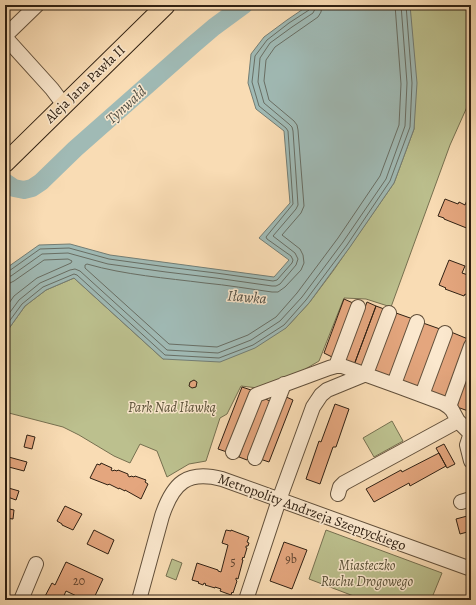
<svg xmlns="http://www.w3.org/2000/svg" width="476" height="605" viewBox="0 0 476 605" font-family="Alegreya,serif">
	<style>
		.green { fill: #bcc08e; stroke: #767050 }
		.water { fill: #a0bab5; stroke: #737d74 }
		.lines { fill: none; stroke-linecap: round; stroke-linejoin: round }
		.shore { stroke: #686e64; stroke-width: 1 }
		.river { stroke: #a0bab5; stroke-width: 18 }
		.building { fill: #e4a67e; stroke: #302113 }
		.minor-casing { stroke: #62503b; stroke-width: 16 }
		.major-casing { stroke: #302113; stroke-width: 20 }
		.minor { stroke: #fbe8ce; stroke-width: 14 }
		.major { stroke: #f9dcb4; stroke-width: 18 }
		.labels { text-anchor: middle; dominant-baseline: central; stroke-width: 3; stroke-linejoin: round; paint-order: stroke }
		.number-label { font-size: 12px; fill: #5d422e }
		.street-label { font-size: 14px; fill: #302113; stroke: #fbe8ce }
		.park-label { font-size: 14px; font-style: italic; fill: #5a5138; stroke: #fbe8ce }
		.water-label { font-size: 15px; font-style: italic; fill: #524f44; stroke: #fbe8ce }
	</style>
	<rect width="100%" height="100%" fill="#f9dcb4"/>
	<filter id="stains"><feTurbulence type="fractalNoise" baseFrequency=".005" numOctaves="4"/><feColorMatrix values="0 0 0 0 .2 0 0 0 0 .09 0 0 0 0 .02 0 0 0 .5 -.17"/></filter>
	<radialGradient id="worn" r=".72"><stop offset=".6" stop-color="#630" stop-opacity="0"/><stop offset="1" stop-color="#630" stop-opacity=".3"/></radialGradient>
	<path class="green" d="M410,5H471V98L450,145L391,307L366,299L344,298L319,361L302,371L258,388L241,386L227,414L220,418L206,461L189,464L167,477L157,451L140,444L130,463L114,456L79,435L63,427L5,412V334L25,306L46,290L74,278L163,359L286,328L309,303L333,271L394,183L414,129Z
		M392,421L403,441L374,457L363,438Z
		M326,530L442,573L431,600H364L309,579Z
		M172,559L182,563L176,580L166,576Z"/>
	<path class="water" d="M309,5H410L417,83L414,129L394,183L350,247L309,303L286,328L255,348L220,362L163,359L74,278L46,290L25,306L5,334V269L39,245L70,244L110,255L274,277L289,260L259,238L290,203L284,131L256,109L248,83L251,54L264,37L287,20Z"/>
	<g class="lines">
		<path class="shore" d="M322,5L321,12L318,17L275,47L266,60L264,81L269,100L294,121L297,125L298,130L304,206L301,213L282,235L300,249L303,255L304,263L301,270L285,287L278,292H272C250,289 227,285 205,283C166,278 125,275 87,264L85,265V268L169,344L217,347L248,335L276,317L297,293L338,238L380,176L399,125L401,84L395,5
			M5,272L9,271L40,249L69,248L109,259L167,267L216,273L273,281L277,280L292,263L293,260L291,256L267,239L266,237L293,204L288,131L286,128L259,106L252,82L255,56L267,40L289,23L309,10L311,8V5
			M5,277L11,276L42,254L68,253L108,264L166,272L216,278L272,286H276L280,284L296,265L298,259L295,253L273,236L296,209L298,205L293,131L292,127L289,124L264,103L258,82L260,58L270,43L292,27L313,13L315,9L316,5
			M5,283H10L14,281L44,260L68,259L72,261L71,263L37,278L14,296L5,309
			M5,319L19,300L40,283L70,270L75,269L80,271L167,350L218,353L251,340L280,321L302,297L343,242L386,179L405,126L407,83L401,5
			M5,327L22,304L43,287L74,274L77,275L165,355L219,358L253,345L284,325L306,300L347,245L390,181L410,127L412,83L406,5"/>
		<path class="river" d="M5,182L14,188L24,190L32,188L41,182L75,149L194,44L214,27L244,5"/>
	</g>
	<path class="building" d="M471,190V228H469V229L444,219V218L438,216L445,199L458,204L459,202L465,205Z
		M449,260L465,266L462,273L468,275V277L471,278V297L465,294L464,296L445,289L446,288L439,285Z
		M344,299L353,303L332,357L324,353Z
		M367,302L376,306L354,365L345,361Z
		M376,306L384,309L362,368L354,365Z
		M396,313L413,319L390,378L373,372Z
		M423,323L440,329L418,388L401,382Z
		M451,332L468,339L446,398L429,392Z
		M471,362V412L457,407L458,403L457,402Z
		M194,380L197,382L196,387L192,388L189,386L190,382Z
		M242,387L251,390L227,452L218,449Z
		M284,396L293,400L269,462L260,459Z
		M261,397L270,401L247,460L239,457Z
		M335,404L349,409L336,447H333L320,484L306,479L319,441L321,442Z
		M27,435L35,437L32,449L24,447Z
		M444,444L455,464L447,468L436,448Z
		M439,453L446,466L410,486L409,483L374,502L366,489L401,470L402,472Z
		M5,456L27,462L24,471L5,466Z
		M101,463L112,468L111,470L113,471L114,470L117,471L118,470L128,474V476L130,477L131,476L134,477L135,476L146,480L145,482L148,484L141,499L125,490V491L119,488V489L109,484L108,485L90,478L97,464L100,465Z
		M5,487L19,491L16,500L5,496Z
		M65,506L82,514L73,530L62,525V524L57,521Z
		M5,508L14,510L13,519L5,518Z
		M471,515V531L460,534L456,519Z
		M94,530L114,540L108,554L87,544Z
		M226,530L231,531V530L249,537L247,542L249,543L248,546H246V548H247L244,558L243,557L242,560H243L238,579L236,578V580L237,581L233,593L232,592L231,595L220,591L221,589L215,587V588L205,585L206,584L204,583L203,585L198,583L199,582L192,580L197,563L218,570V571L221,572L228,545L222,543Z
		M284,542L307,550L292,589L270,581Z
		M66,562L103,579L93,600H85L66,591L62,600H43L52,583L55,585Z"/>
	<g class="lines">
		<g class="minor-casing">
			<path id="minor" d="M5,36L37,5
				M5,37L52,89L64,105
				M336,366L358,307
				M394,384L417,322
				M422,395L445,333
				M449,407L471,346
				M471,433L467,445L471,461
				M233,452L256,395L329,368L336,366H342L400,387L443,403L449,407L452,410L458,421L471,434
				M255,458L284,384
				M338,494L340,487L344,483L458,421
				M461,502L471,499
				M21,600L36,564
				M139,600L162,516C173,483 187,470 222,479L471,569
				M246,600L279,500L313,407L321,395L327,390L366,374L389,313"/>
		</g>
		<g class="major-casing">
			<path id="major" d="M5,163L166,5"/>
		</g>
		<use href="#minor" class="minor"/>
		<use href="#major" class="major"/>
	</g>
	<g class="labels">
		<g class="number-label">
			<text x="291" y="559">9b</text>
			<text x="233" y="562">5</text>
			<text x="79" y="581">20</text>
		</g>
		<g class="street-label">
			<text transform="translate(85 84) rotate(-44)">Aleja Jana Pawła II</text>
			<text transform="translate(312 512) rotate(20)">Metropolity Andrzeja Szeptyckiego</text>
		</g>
		<g class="park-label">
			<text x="172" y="407">Park Nad Iławką</text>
			<text x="367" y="565">Miasteczko<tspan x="367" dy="16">Ruchu Drogowego</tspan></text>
		</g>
		<g class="water-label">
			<text transform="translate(126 105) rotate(-42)">Tynwałd</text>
			<text transform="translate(247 297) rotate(5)">Iławka</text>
		</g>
	</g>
	<rect width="476" height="605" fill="none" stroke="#f9dcb4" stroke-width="20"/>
	<rect x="6" y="6" width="464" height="593" fill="none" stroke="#302113" stroke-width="2"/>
	<rect x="10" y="10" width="456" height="585" fill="none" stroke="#302113"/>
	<rect width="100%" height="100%" filter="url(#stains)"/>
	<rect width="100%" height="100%" fill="url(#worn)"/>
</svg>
